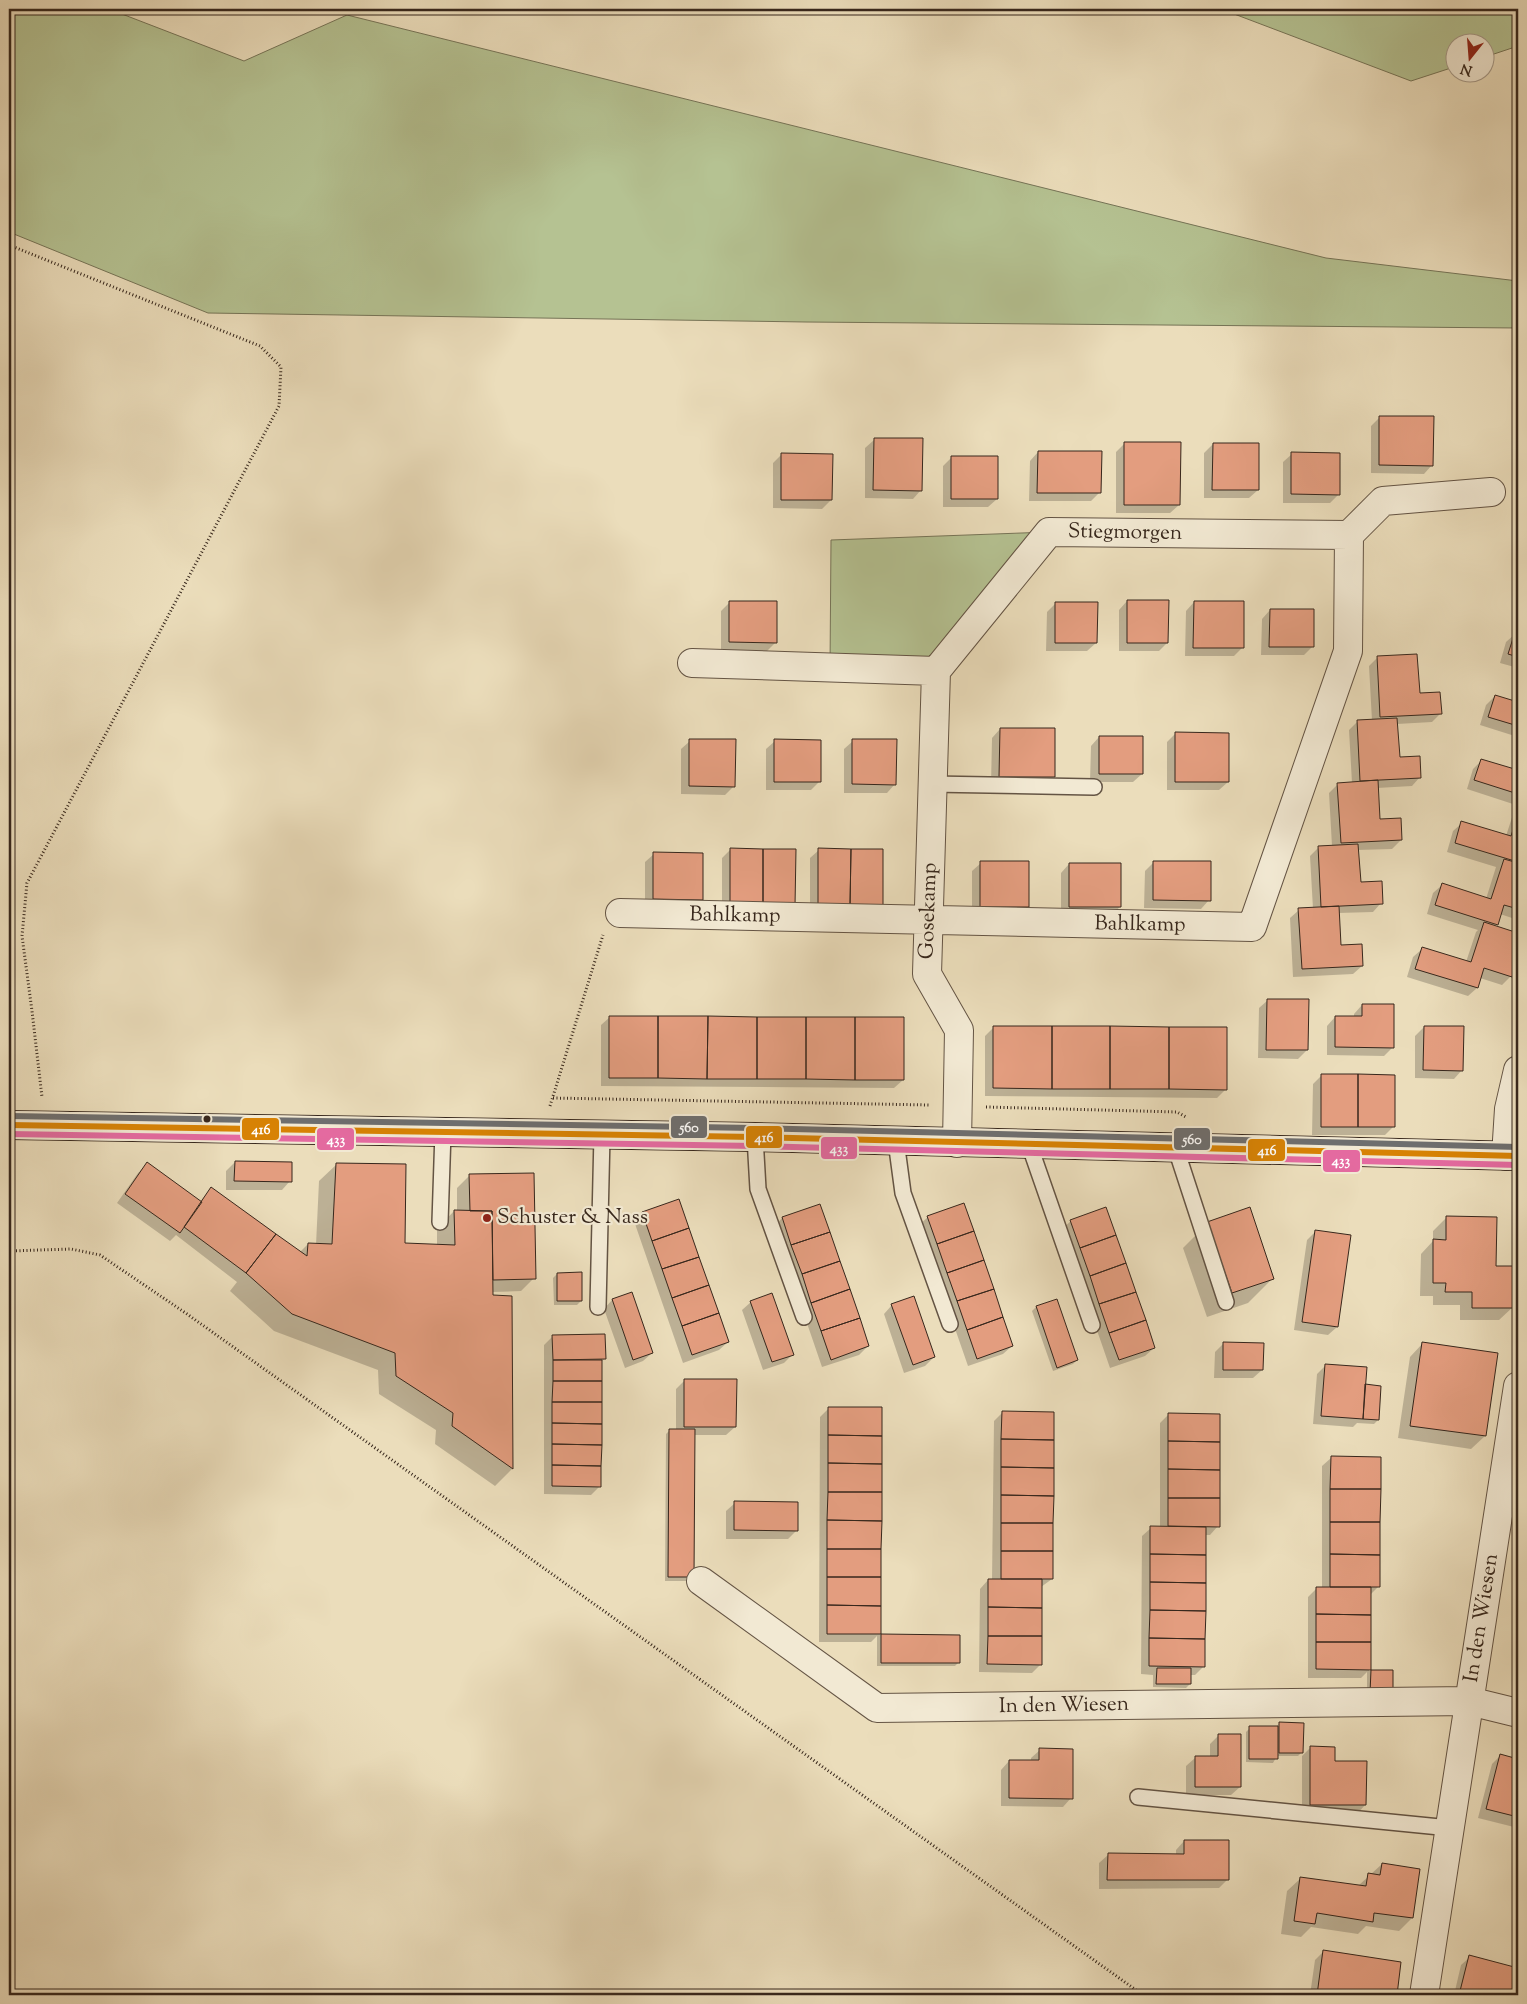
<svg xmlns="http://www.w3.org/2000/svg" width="1527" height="2004" viewBox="0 0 1527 2004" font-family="'Sorts Mill Goudy',serif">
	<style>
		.green { fill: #b5c292; stroke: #767457 }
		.shadow { fill: #0003 }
		.building { fill: #e39d7f; stroke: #37271c }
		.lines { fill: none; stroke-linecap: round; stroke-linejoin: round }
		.service-casing { stroke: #645444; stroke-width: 18 }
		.minor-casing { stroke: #645444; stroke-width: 30 }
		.secondary-casing { stroke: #37271c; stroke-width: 30 }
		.path { stroke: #37271c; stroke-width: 3; stroke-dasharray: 1 2.5; stroke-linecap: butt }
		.service { stroke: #f2e9d3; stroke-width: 15 }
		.minor { stroke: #f2e9d3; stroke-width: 28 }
		.secondary { stroke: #f2e9d3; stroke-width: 28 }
		.bus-1-casing { stroke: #f2e9d3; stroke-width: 10 }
		.bus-2-casing { stroke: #f2e9d3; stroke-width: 10 }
		.bus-3-casing { stroke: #f2e9d3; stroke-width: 10 }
		.bus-1 { stroke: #d78204; stroke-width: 6 }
		.bus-2 { stroke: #e46aa0; stroke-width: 6 }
		.bus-3 { stroke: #6e6e6e; stroke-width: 6 }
		.bus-dot { fill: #37271c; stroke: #f2e9d3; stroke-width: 2 }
		.poi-dot { fill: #8f2418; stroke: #f2e9d3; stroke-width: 2 }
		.labels { text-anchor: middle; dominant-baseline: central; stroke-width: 4.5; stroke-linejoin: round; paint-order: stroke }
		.street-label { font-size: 21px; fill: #37271c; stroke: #f2e9d3 }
		.poi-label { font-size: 21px; fill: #37271c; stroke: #f2e9d3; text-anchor: start }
		.line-badge { stroke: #f2e9d3; stroke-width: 2 }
		.badge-label { font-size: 14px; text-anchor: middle; font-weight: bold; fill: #fff }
	</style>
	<rect width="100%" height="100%" fill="#ebddbb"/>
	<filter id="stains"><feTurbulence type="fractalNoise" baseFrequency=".004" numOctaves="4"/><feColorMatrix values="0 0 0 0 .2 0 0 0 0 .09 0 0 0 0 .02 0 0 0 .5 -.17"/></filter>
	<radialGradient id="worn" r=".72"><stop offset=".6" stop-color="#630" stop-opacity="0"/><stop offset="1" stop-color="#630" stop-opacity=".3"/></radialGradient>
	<path class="green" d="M9,9H109L244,61L347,15L1326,258L1518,281V328L806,322L208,313L9,232Z
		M1221,9H1518V46L1485,57L1484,42H1454V67L1411,81Z
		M1049,532L936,671L830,668L831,540Z"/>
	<path class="shadow" d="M1380,417L1432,465L1424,474L1371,473V426Z
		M874,440L921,490L913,499L865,498V448Z
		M1125,443L1179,505L1170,513H1116V452Z
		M1213,444L1258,490L1249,498H1204V453Z
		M1038,452L1100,492L1091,501H1029L1030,461Z
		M782,454L831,500L822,509L773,508V463Z
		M1292,454L1339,494L1330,503H1283V462Z
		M952,457L997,499L988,507H943V466Z
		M1127,601L1167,643L1159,651H1119V610Z
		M730,602L776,642L767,651H721V611Z
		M1194,602L1242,648L1234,656H1185L1186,611Z
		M1055,604L1096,643L1087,651H1046L1047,612Z
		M1270,610L1313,646L1304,655H1261L1262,619Z
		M1515,634L1518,635V668L1500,663L1506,642Z
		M1378,657L1440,714L1432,722L1397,724L1398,758L1420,777L1412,786L1377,788L1379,820L1401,840L1392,849L1357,850L1359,884L1381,903L1373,912L1338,913L1340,946L1362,966L1353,974L1293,977L1290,918L1299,910L1313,909L1310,856L1319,847L1332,846L1329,793L1338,784L1352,783L1349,730L1358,721H1372L1369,666Z
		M1495,696L1518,703V737L1480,725L1486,705Z
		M1000,729L1054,777L1045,786L991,785L992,738Z
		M1175,734L1228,782L1219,790H1167V742Z
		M1099,737L1142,774L1133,782H1090L1091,746Z
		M690,741L734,786L725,795L681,794V749Z
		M775,741L819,782L811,790H766V749Z
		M853,741L895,784L887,793H844V749Z
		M1482,760L1518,771V857L1516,864H1518V920L1500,914L1494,927L1518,934V952L1511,976L1502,985L1480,978L1477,988L1468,996L1407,977L1413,957L1422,949L1466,962L1476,932L1478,930L1427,914L1433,893L1442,885L1486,899L1496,867L1447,852L1453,831L1462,823L1506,836L1516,805L1467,789L1473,769Z
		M731,849L794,850L722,914V858Z
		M819,850H882L810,914V858Z
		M654,854L702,899L693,908L645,907V862Z
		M981,863L1028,906L1019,915H972V871Z
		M1153,863L1209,900L1201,909L1144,908L1145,871Z
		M1069,864L1120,907L1111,915H1061V873Z
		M1268,1000L1307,1050L1298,1059L1258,1058L1259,1008Z
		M1362,1005L1393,1047L1384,1056L1327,1055V1026L1335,1017H1354V1014Z
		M610,1017L903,1080L894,1088L601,1086V1025Z
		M994,1027L1226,1089L1217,1098L985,1096V1036Z
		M1424,1027L1462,1070L1454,1079L1415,1078V1036Z
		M1322,1075L1393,1127L1385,1135H1312L1313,1084Z
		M235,1162L290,1181L282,1190H226V1171Z
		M147,1164L200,1202L211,1188L300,1252L308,1244L316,1245L319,1181L337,1164L404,1245H437V1229L454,1211H457V1188L470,1175L534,1278L521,1291L492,1292V1296L511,1298L512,1469L495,1486L435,1444L436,1430L379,1394L378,1370L274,1331L230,1291L237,1282L176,1235L170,1241L117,1203L138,1173Z
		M643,1213L728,1342L719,1350L683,1363L634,1221Z
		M928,1217L1012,1346L1003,1354L968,1366L919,1225Z
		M782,1218L868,1346L859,1355L822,1367L774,1227Z
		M1446,1218L1495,1267L1513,1307L1499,1320H1460V1305H1433V1296H1420L1421,1254L1433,1241V1231Z
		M1071,1221L1154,1348L1145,1356L1110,1368L1062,1229Z
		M1208,1223L1273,1278L1248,1303L1207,1317L1183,1248Z
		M1316,1231L1337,1327L1328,1335L1294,1330L1307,1240Z
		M557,1274L581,1301L577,1305H554L553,1278Z
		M612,1300L652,1353L643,1361L625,1368L604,1309Z
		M1056,1300L1077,1360L1073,1364L1053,1371L1032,1311L1036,1307Z
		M751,1302L792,1355L784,1363L763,1370L742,1310Z
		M892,1305L934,1357L925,1366L904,1373L884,1314Z
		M553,1336L605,1358L601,1362L600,1486L591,1495L544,1494V1345Z
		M1423,1343L1485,1436L1471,1449L1398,1438L1410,1357Z
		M1223,1344L1262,1370L1253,1378H1214L1215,1352Z
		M1326,1365L1364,1385L1378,1420L1374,1424L1357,1423L1353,1427L1313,1424L1317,1374Z
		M685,1380L735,1427L726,1435H694L689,1581H665L666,1434L670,1430H676V1389Z
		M829,1408H881L880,1635L959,1636V1662L955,1666H877V1636L871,1642H819L820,1417Z
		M1002,1413L1052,1579L1041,1587V1664L1032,1673L979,1672L980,1589L988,1580H992L994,1421Z
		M1169,1414L1218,1526L1210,1535H1205L1204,1666L1195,1675H1190V1684L1186,1688L1153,1687V1675L1141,1674L1142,1536L1151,1528H1160V1423Z
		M1331,1458L1378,1587L1370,1595L1369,1671L1392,1672L1367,1697V1672L1361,1678H1308V1597L1317,1588H1322V1466Z
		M735,1503L797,1530L788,1539H726V1511Z
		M1279,1724L1302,1752L1298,1756H1277L1273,1763L1246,1762V1732L1250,1728H1275Z
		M1219,1735L1240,1787L1231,1795H1186V1766L1195,1758H1210V1744Z
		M1311,1747L1334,1762L1365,1805L1357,1814L1302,1813V1756Z
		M1040,1750L1071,1798L1063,1807L1001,1806V1770L1009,1761L1031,1762V1758Z
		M1500,1756L1518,1760V1828L1478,1818L1492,1764Z
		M1184,1841L1228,1879L1219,1888L1099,1889V1863L1108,1855H1176V1850Z
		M1382,1864L1412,1918L1399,1931L1366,1926L1358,1934L1311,1927L1301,1937L1281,1934L1287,1891L1301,1878L1358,1886Z
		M1323,1952L1400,1963L1395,1995H1310L1315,1960Z
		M1470,1957L1517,1969L1510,1995H1454L1461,1965Z"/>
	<path class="building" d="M1379,416H1434L1433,466L1379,465Z
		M874,438H923L922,491L873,490Z
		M1124,442H1181L1180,505H1124Z
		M1213,443H1259V490H1212Z
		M1038,451H1102L1101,493H1037Z
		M1291,452L1340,453V495L1291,494Z
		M781,453L833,454L832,500H781Z
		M951,456H998V499H951Z
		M1127,600H1169L1168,643H1127Z
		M729,601H777V643L729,642Z
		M1194,601H1244V648H1193Z
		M1055,602H1098L1097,643H1055Z
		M1270,609H1314V647H1269Z
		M1515,632L1518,633V657L1508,654Z
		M1417,654L1420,693L1440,692L1442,714L1380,717L1377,656Z
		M1495,695L1518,702V726L1488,717Z
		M1397,718L1400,757L1420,756L1421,778L1360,781L1357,720Z
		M1000,728H1055V777H999Z
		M1175,732L1229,733V782H1175Z
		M1099,736H1143V774H1099Z
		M689,739H736L735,787L689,786Z
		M774,739L821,740V782H774Z
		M852,739H897L896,785L852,784Z
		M1481,759L1518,770V794L1474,780Z
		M1378,780L1380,819L1401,818L1402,840L1341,843L1337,783Z
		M1518,814V862L1455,843L1461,821L1511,836Z
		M1358,844L1361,882L1382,881L1383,904L1321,907L1318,846Z
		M730,848L763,849V906H730Z
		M818,848L851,849L850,906H818Z
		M763,849H796L795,906H763Z
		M851,849H883V907L850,906Z
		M653,852L703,853V900L653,899Z
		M1504,859L1518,863V909L1504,905L1498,925L1435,905L1442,883L1491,899Z
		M980,861H1029V907H980Z
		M1153,861H1211V901L1153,900Z
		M1069,863H1121V907H1069Z
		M1339,906L1341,945L1362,944L1363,966L1302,969L1298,908Z
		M1484,922L1518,933V956L1512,977L1484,968L1478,988L1415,969L1422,947L1471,962Z
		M1267,999H1309L1308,1050H1266Z
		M1362,1004H1394V1048L1335,1047V1016H1362Z
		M609,1016H658V1078H609Z
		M658,1016H708L707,1079L658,1078Z
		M708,1016L757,1017V1079H707Z
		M757,1017H806V1079H757Z
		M806,1017H855V1080L806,1079Z
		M855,1017H904V1080H855Z
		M993,1026H1052V1089L993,1088Z
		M1052,1026H1110V1089H1052Z
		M1110,1026L1169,1027V1089H1110Z
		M1424,1026H1464L1463,1071L1423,1070Z
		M1169,1027H1227V1090L1169,1089Z
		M1321,1074H1358V1127H1321Z
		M1358,1074L1395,1075V1127H1358Z
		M235,1161L292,1162V1182L234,1181Z
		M147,1162L202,1202L180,1233L125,1194Z
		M336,1163L406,1164L405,1243L455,1245L454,1210L492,1211L493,1295L512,1296L513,1469L452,1426L453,1413L396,1376L395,1353L292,1314L246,1273L276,1234L307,1256L308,1243L332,1244Z
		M534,1173L536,1279L493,1280L492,1211H470L469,1174Z
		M211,1187L276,1234L246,1273L184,1227Z
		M679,1199L689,1228L652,1241L642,1212Z
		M964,1203L974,1231L937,1244L927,1216Z
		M820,1204L830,1232L791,1245L782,1217Z
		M1106,1207L1116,1235L1080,1248L1070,1220Z
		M1250,1207L1274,1279L1232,1293L1207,1222Z
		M1446,1216L1497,1217L1496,1266H1514V1308H1472V1292H1445L1446,1283H1433V1239L1446,1240Z
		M689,1228L699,1257L662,1269L652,1241Z
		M1315,1230L1351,1235L1338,1327L1302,1322Z
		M974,1231L984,1260L947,1273L937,1244Z
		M830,1232L840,1261L802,1274L791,1245Z
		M1116,1235L1126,1263L1090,1276L1080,1248Z
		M699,1257L709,1285L672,1298L662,1269Z
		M984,1260L994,1289L957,1301L947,1273Z
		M840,1261L850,1289L811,1303L802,1274Z
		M1126,1263L1136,1292L1099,1304L1090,1276Z
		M582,1272V1301H557V1273Z
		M709,1285L719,1313L682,1326L672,1298Z
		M850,1289L860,1318L821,1331L811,1303Z
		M994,1289L1003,1317L967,1330L957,1301Z
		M632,1292L653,1353L633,1360L612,1299Z
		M1136,1292L1146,1320L1109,1333L1099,1304Z
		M772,1293L794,1355L772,1362L750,1301Z
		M914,1296L935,1357L913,1365L891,1304Z
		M1057,1299L1078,1360L1057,1368L1036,1306Z
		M719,1313L729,1342L692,1355L682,1326Z
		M1003,1317L1013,1346L977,1359L967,1330Z
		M860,1318L869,1346L831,1360L821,1331Z
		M1146,1320L1155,1348L1119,1360L1109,1333Z
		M605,1334L606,1359L553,1360L552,1335Z
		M1223,1342L1264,1343L1263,1370H1223Z
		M1422,1342L1498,1353L1486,1436L1410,1426Z
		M553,1360H602V1381H553Z
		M1325,1364L1367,1367L1363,1419L1321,1416Z
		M684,1379H737L736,1427H684Z
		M553,1381H602V1402H552Z
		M1365,1384L1381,1386L1379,1420L1363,1419Z
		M552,1402H602V1424L552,1423Z
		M828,1407H882V1436L828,1435Z
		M1002,1411L1054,1412V1440L1001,1439Z
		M1168,1413L1220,1414V1442L1168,1441Z
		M552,1423L602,1424V1445L552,1444Z
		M669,1429H695L694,1577H668Z
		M828,1435L882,1436V1464L828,1463Z
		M1001,1439L1054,1440V1468L1001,1467Z
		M1168,1441L1220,1442V1470L1168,1469Z
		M552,1444L602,1445L601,1466L552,1465Z
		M1331,1456L1381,1457V1489H1330Z
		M828,1463L882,1464V1492H828Z
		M552,1465L601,1466V1487L552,1486Z
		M1001,1467L1054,1468V1496L1001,1495Z
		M1168,1469L1220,1470V1498H1168Z
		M1330,1489H1381L1380,1522H1330Z
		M828,1492H882V1521L827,1520Z
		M1001,1495L1054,1496L1053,1523H1001Z
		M1168,1498H1220V1527L1168,1526Z
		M734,1501L798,1502V1531L734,1530Z
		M827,1520L882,1521L881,1549H827Z
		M1330,1522H1380V1555L1330,1554Z
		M1001,1523H1053V1551H1001Z
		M1150,1526L1206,1527V1555L1150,1554Z
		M827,1549H881V1577H827Z
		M1001,1551H1053V1579H1001Z
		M1150,1554L1206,1555V1583L1150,1582Z
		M1330,1554L1380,1555V1587H1330Z
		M827,1577H881V1606L827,1605Z
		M988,1579H1042V1608L988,1607Z
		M1150,1582L1206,1583V1611L1150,1610Z
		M1316,1587H1371V1615L1316,1614Z
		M827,1605L881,1606V1634H827Z
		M988,1607L1042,1608V1636H988Z
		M1150,1610L1206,1611L1205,1639L1149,1638Z
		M1316,1614L1371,1615V1642H1316Z
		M881,1634L960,1635V1663H881Z
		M988,1636H1042V1665L987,1664Z
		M1149,1638L1205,1639V1667L1149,1666Z
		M1316,1642H1371V1670L1316,1669Z
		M1157,1668H1191V1684H1156Z
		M1371,1670H1393V1694L1370,1693Z
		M1279,1722L1304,1723L1303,1753H1279Z
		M1249,1726H1278V1759H1249Z
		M1218,1734H1241V1787H1195V1756H1218Z
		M1310,1746L1335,1747V1761H1367L1366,1805H1310Z
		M1039,1748L1073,1749V1799L1009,1798V1760H1039Z
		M1500,1754L1518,1759V1817L1486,1809Z
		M1184,1840H1229V1880H1107L1108,1853L1184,1854Z
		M1382,1863L1420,1869L1413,1918L1374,1913L1373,1922L1317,1913L1315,1924L1294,1921L1300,1877L1366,1886L1368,1873L1380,1875Z
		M1323,1950L1401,1962L1397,1995H1317Z
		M1469,1955L1518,1968L1512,1995H1459Z"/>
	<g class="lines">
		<g class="service-casing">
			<path id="service" d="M931,784L1094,787
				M755,1137L758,1189L804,1317
				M896,1141L903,1193L950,1324
				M1029,1144L1092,1325
				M1175,1146L1226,1302
				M440,1222L443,1132
				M598,1307L602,1135
				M1138,1797L1450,1828"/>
		</g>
		<g class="minor-casing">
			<path id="minor" d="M692,663L936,671L1049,532L1349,535L1383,501L1491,492
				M936,671L927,974L959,1030L957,1143
				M620,913L1252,927L1348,651L1349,535
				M1506,1156L1509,1109L1518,1070
				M701,1581L877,1708L1469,1701L1518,1713
				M1424,1995L1518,1386"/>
		</g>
		<g class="secondary-casing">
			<path id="secondary" d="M9,1125L755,1137L1518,1156"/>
		</g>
		<path class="path" d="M9,245L260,346L281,367L279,406L27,883L22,936L32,1011L42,1097
			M553,1098L929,1105
			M550,1106L603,935
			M986,1107L1177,1112L1186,1117
			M9,1251L71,1249L100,1255L187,1314L1143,1995"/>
		<use href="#service" class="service"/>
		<use href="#minor" class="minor"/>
		<use href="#secondary" class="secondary"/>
		<g class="bus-1-casing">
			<path id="bus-1" d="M9,1125L755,1137L1518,1156"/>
		</g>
		<g class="bus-2-casing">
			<path id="bus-2" d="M9,1134L755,1146L1518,1165"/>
		</g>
		<g class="bus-3-casing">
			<path id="bus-3" d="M9,1116L755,1128L1518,1147"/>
		</g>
		<use href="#bus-1" class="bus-1"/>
		<use href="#bus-2" class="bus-2"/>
		<use href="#bus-3" class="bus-3"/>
	</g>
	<circle class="bus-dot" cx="207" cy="1119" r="4.5"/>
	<circle class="poi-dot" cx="487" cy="1218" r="5"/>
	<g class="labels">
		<g class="street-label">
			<text transform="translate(1125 533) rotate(1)">Stiegmorgen</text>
			<text transform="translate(929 911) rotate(-88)">Gosekamp</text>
			<text transform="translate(735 916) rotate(1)">Bahlkamp</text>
			<text transform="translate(1140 925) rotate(1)">Bahlkamp</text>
			<text transform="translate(1482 1618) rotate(-81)">In den Wiesen</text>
			<text transform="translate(1064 1706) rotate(-1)">In den Wiesen</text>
		</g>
		<g class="poi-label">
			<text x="497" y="1218">Schuster &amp; Nass</text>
		</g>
	</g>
	<g class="line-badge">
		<rect x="670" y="1115" width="38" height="24" rx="5" fill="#6e6e6e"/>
		<rect x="241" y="1117" width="39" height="24" rx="5" fill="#d78204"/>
		<rect x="745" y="1125" width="38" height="24" rx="5" fill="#d78204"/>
		<rect x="1173" y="1127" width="38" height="24" rx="5" fill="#6e6e6e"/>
		<rect x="316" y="1127" width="39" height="24" rx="5" fill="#e46aa0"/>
		<rect x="820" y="1136" width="38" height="24" rx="5" fill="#e46aa0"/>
		<rect x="1247" y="1138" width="39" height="24" rx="5" fill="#d78204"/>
		<rect x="1322" y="1149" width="39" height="24" rx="5" fill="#e46aa0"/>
	</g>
	<g class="badge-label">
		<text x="689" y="1132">560</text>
		<text x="261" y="1134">416</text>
		<text x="764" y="1142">416</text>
		<text x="1192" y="1144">560</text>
		<text x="336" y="1144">433</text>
		<text x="839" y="1153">433</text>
		<text x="1267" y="1155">416</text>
		<text x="1341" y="1165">433</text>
	</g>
	<rect width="1527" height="2004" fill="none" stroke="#ebddbb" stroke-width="30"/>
	<rect x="10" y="10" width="1507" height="1984" fill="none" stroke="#37271c" stroke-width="2.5"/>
	<rect x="15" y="15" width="1497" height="1974" fill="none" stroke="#37271c"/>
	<g transform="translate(1470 58) rotate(197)"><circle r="24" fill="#f2e9d3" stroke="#a79b8a"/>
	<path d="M0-4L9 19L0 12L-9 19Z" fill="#8f2418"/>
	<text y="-8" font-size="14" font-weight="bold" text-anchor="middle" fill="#37271c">N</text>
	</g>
	<rect width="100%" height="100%" filter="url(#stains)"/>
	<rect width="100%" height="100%" fill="url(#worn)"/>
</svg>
